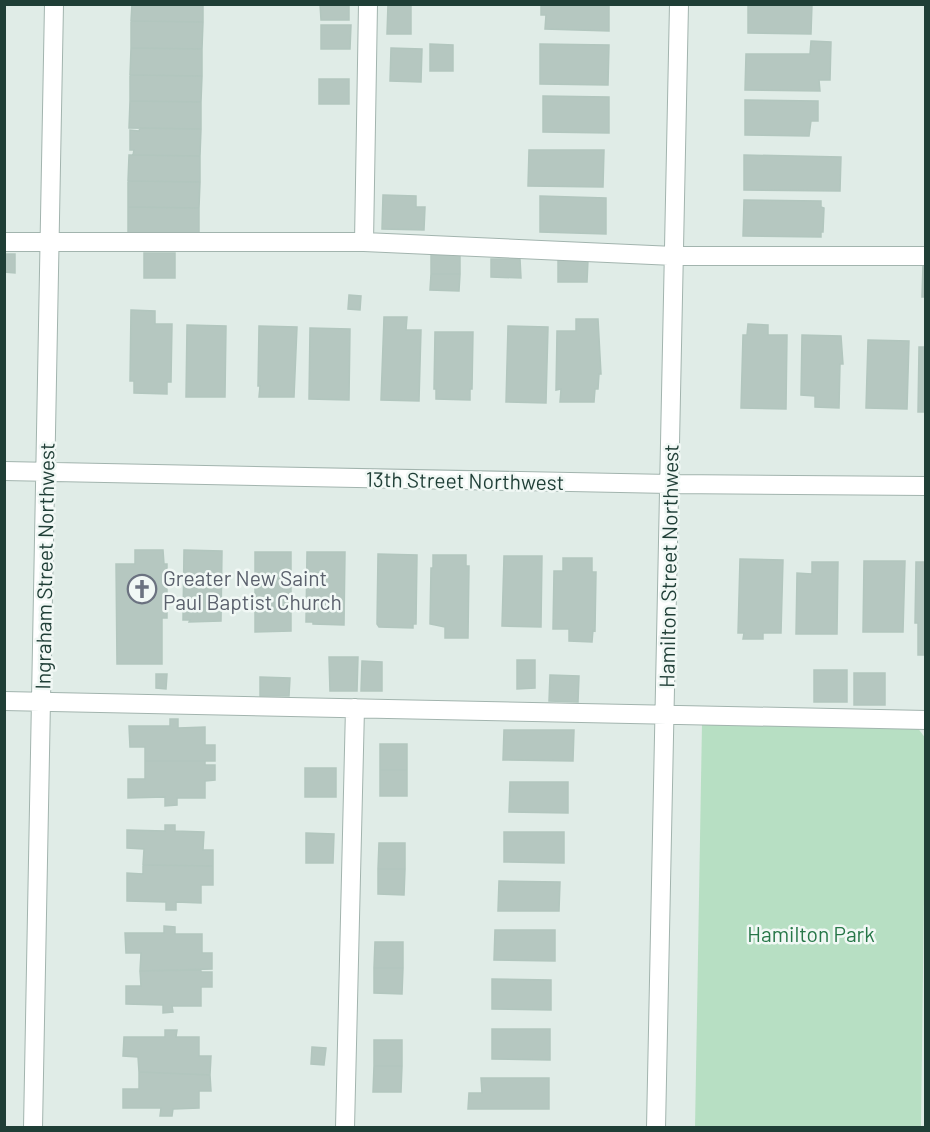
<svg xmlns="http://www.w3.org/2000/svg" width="930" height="1132" viewBox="0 0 930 1132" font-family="Barlow,sans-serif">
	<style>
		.green { fill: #b7dfc3 }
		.building { fill: #b5c7c0; stroke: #b2c6be; stroke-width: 1.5 }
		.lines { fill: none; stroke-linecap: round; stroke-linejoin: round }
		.minor-casing { stroke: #a2b4ae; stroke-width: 20 }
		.minor { stroke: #fff; stroke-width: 18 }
		.labels { text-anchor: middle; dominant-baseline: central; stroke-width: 5; stroke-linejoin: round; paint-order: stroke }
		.street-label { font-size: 21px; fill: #1f3e36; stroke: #f1f8f5 }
		.worship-label { font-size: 21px; fill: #5b616d; stroke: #f1f8f5; text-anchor: start }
		.park-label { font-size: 21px; fill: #277748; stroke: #f1f8f5 }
	</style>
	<rect width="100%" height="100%" fill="#e0ece7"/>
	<path class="green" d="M702,723H914L926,739L921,1127L695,1128Z"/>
	<path class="building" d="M132,4H203V22L131,21Z
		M320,4H349V20H321Z
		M388,4H411V34H387Z
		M541,4H609V31L545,29L546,15H541Z
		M748,4H812L811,34L748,33Z
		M131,21L203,22L202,49L131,48Z
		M321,25H351L350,49H321Z
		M811,41L831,42L830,80H819L820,91L745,90L746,54H810Z
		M430,44L453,45V71H430Z
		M540,44L609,45L608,85L540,84Z
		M131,48L202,49V76L130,75Z
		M391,48L422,49L421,82L390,81Z
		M130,75L202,76L201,102L130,101Z
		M319,79H349V104H319Z
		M543,96L609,97V133L543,132Z
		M745,100L818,101V121H811L809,136L745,135Z
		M130,101L201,102V129L129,128Z
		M140,128L201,129L200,156L133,155L134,150H130V130L139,131Z
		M529,150H604L603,187L528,186Z
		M129,155L200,156V182L128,181Z
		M744,155L841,157L840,191L744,190Z
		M128,181L200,182L199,208L128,207Z
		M383,195L416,196V207H425L424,230L382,229Z
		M540,196L606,198V234L540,232Z
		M744,200L821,201V207L824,208L823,232H821V237L743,236Z
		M128,207L199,208V236L128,233Z
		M144,253H175V278H144Z
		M4,254H15V273L4,272Z
		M431,255H460V274H431Z
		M491,259H520L521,278L491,277Z
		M558,259L588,260L587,282H558Z
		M923,265H926V297H922Z
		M431,274H460L459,291L430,290Z
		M349,295L361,296L360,310L348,309Z
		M131,310L155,311V324H172L171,382H167V394L134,393V381H130Z
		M384,317H407L406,330H421L419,401L381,400Z
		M576,319H598L601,374H599L598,389H595L594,402H560L561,389L556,390L557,331H576Z
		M748,324L768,325V335H787L786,409L741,408L743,335H747Z
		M187,325L226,326L225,397H186Z
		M259,326L297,327L294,397H259L260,386H258Z
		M508,326L548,327L546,403L506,402Z
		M310,328L350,329L349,400L309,399Z
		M435,332H473L472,389H470V400L436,399V389H434Z
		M802,335L841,336L843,364H840L839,408L815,407V396L801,395Z
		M868,340L909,341L907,409L866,408Z
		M919,347H926V412H918Z
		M135,550H163L164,564H167V618H162V664H117L116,564H135Z
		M184,550L222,551L221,621L189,622L190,620H183Z
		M255,552H291V631L255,632Z
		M307,552H345L344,625L313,624V622H306Z
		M378,554L417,555L416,624H413V628L379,627L377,624Z
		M433,555H466V566H469L468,638H445V627L430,624L431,568H433Z
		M504,556H542L541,627L502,626Z
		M563,558H592V572H596L595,631L593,630L592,642L569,641V629H553L554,571H563Z
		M740,559L783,560L781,633H763V639H743L744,633H738Z
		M864,561H905L903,632H863Z
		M812,562H838L837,634H796L797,573L812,574Z
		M916,562H926V655H918V623H915Z
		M329,657H358L357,691H330Z
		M517,660H535V688L517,689Z
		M362,661L382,662V691H361Z
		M814,670H847V702H814Z
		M854,673H885V705H854Z
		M156,674H167L166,689L156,688Z
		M550,675L579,676L578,702L549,701Z
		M260,677L290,678L289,696H260Z
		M170,719H178V728L205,727V745H215V761H145V747H130L129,726H170Z
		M504,730H574L573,761L503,760Z
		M380,744H407V770H380Z
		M145,761H205V765H215V780L205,781V798H177V805L165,806V797L128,798V779H145Z
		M305,768H336V797H305Z
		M380,770H407V796H380Z
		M510,782H568V813L509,812Z
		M165,825H175V831L204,832L203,850H213V866L143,865L144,849L127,848V830L165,831Z
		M504,832H564V863L504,862Z
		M306,833L334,834L333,863H306Z
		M379,843H405V869H378Z
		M143,865L213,866V885H201V903L176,902V910H166V902L127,901V873L143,874Z
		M378,869H405L404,895L378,894Z
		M499,881L560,882L559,911H498Z
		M164,926L175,927V934H202V953H212V969L140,971L141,953H126L125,933H164Z
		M495,930H555V961L494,960Z
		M375,942H403V968H374Z
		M374,968H403L402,994L374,993Z
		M201,970V972H212V987H201V1006H172L173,1012L163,1013V1005L126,1004V986H141L140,971Z
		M492,979L551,980V1010L492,1009Z
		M492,1029H550V1060L492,1059Z
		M165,1030H177L176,1037H199V1056H211L210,1075L139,1072L138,1057L123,1056L124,1037H165Z
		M374,1040H402V1066H374Z
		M312,1047L326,1048L324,1065L311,1064Z
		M374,1066H402L401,1092H373Z
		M139,1072L210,1075L211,1091H199V1108L173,1109L172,1116H160L161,1108H123V1089H139Z
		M481,1078H549V1109H468L469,1093H482Z"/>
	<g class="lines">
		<g class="minor-casing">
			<path id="minor" d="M4,242H364L674,256H926
				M364,242L368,4
				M4,471L670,484L926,486
				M4,701L926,720
				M33,1128L54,4
				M345,1128L355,708
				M656,1128L679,4"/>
		</g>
		<use href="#minor" class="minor"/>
	</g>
	<defs>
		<g id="church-ring" transform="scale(1.5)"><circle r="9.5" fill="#f1f8f5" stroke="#6b7280" stroke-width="1.5"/><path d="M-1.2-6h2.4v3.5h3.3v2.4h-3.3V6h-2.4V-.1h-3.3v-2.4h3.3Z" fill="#6b7280"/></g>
	</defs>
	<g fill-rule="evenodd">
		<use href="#church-ring" x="142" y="589"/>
	</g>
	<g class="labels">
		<g class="street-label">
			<text transform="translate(465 480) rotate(1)">13th Street Northwest</text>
			<text transform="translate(44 566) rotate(-89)">Ingraham Street Northwest</text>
			<text transform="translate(668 566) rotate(-89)">Hamilton Street Northwest</text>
		</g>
		<g class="worship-label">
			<text x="163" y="577">Greater New Saint<tspan x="163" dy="24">Paul Baptist Church</tspan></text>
		</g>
		<g class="park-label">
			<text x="811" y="933">Hamilton Park</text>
		</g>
	</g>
	<rect width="930" height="1132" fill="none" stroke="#1f3e36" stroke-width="12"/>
</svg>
